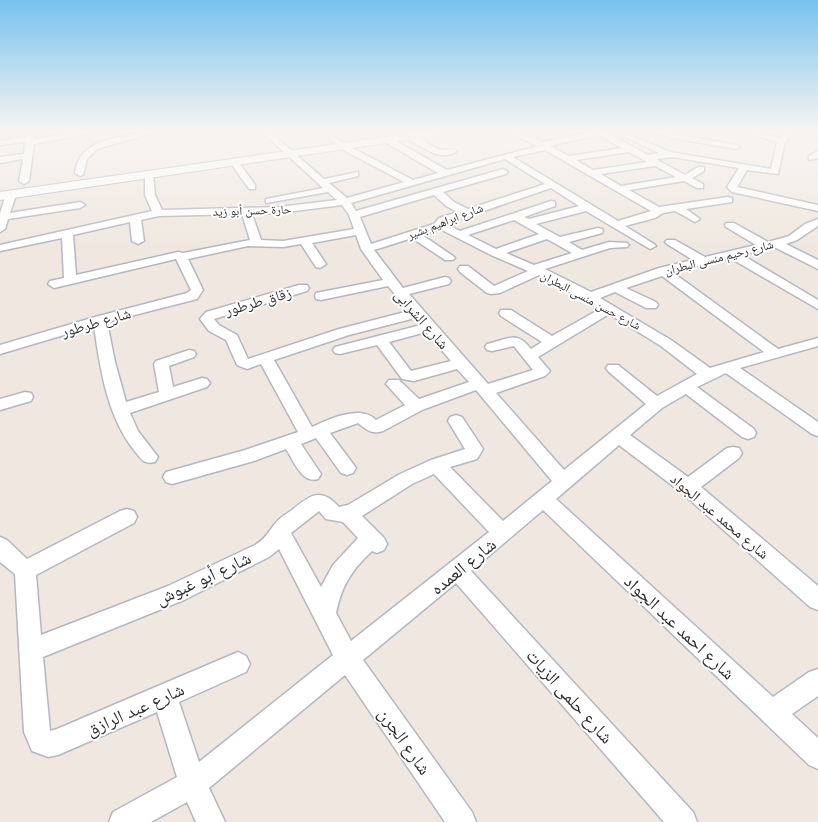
<svg xmlns="http://www.w3.org/2000/svg" width="818" height="822" viewBox="0 0 818 822" font-family="Poppins,'Noto Naskh Arabic',sans-serif">
	<style>
		.lines { fill: none; stroke-linecap: round; stroke-linejoin: round }
		.minor-casing { stroke: #b4b7c2; stroke-width: 3 }
		.secondary-casing { stroke: #b4b7c2; stroke-width: 2 }
		.minor { fill: #fff; fill-rule: evenodd }
		.secondary { fill: #fff; fill-rule: evenodd }
		.labels { text-anchor: middle; dominant-baseline: central; stroke-width: 4; stroke-linejoin: round; paint-order: stroke }
		.far-street-label { font-size: 12px; fill: #2e2e2e; stroke: #fff }
		.street-label { font-size: 15px; fill: #2e2e2e; stroke: #fff }
		.near-street-label { font-size: 18px; fill: #2e2e2e; stroke: #fff }
	</style>
	<rect width="100%" height="100%" fill="#f0e8e0"/>
	<g class="lines">
		<g class="minor-casing">
			<path id="minor" d="M28,132H34V139L78,132H92L34,144L29,181L24,184L19,181L23,159L0,163V157L24,154L25,142L0,145V141L27,137Z
				M144,132H156L97,149L87,159L83,175L80,176L75,173C79,139 117,138 144,132Z
				M262,132H270L324,179L358,172V176L329,183L347,198L404,182L339,148L329,138L333,136L345,144L413,180L438,173L383,141V137H389L447,170L538,146L511,134L510,132H519L543,142L592,132H605L648,155L659,153L614,132H623L670,152L771,169L777,142L745,132H756L780,138L789,132H797L785,142L778,174L747,170L737,187L818,205V211L732,192L727,187L739,168L673,157L656,159L685,175L698,167H704V171L692,178L703,184V188H697L684,181L629,190L659,207L728,197L732,198V202L686,209L700,219L695,222L675,211L663,213L655,218L625,226L654,244L656,246L650,249L586,211L536,224L560,237L598,228L602,229L603,231L602,233L569,242L582,250L609,242L627,243L629,245L627,247L610,248L545,269L591,292L659,268L693,260L667,244L665,242L667,240H675L705,257L756,245L726,227L725,225L726,223H734L768,242L789,236L805,224L818,219V226L797,240L786,244L818,260V269L774,247L742,255L818,300V309L730,258L672,272L778,349L818,338V346L740,368L818,422V436L812,434L726,373L697,387L754,429L756,433L754,437L748,439L742,437L686,394L662,408L630,435L688,477L727,448L733,447L739,448L742,453L739,458L701,487L818,586V610L810,607L681,492L619,445L556,499L773,697L809,672L818,669V696L792,714L818,738V769L809,765L543,510L471,571L693,812L697,822H664L456,583L363,660L472,812L476,822H445L345,675L209,788L225,822H196L187,802L151,822H109L113,812L177,777L157,712L58,755L48,757L32,751L24,732L15,574L0,562V537L7,540L27,559L120,511L127,509L134,511L137,517L134,523L36,575L41,635L168,586L255,545C264,540 268,533 274,525C278,519 286,514 292,510C310,495 321,487 339,507L348,505L400,474L431,460L465,449L448,421L450,417L456,415L462,417L483,449L477,459L450,467L503,521L552,481L476,390L422,410L383,431C371,435 366,429 358,423L330,433L356,468L353,473L347,475L341,473L316,438L301,444L321,474L318,479C302,484 294,461 286,449L254,461L172,484L166,482L163,477L166,472L245,450L298,432L261,364L247,369L237,365L226,340L209,331L200,319L206,312L299,285H307L309,288L307,291L214,319L219,325L237,335L248,359L339,329L409,311L388,286L321,300L316,299L315,296L316,293L383,280L361,249L356,235L312,243L326,264L320,268L316,267L301,244L283,247L248,246L188,259L203,290L197,299L107,322L115,362L126,402L159,392L154,364L156,361L189,350L194,351L196,354L194,357L169,366L173,387L202,378L207,379L210,383L207,387L130,413L138,431L158,457L155,462C144,465 141,459 134,450C107,416 100,368 94,326L0,354V345L95,317L187,293L191,290L176,259L54,288L48,284L50,281L64,278L62,238L0,251V245L152,211L145,195V172H151L153,174L155,195L162,210L279,207L337,200L328,192L266,203V199L323,188ZM598,135L622,148L569,156L550,146ZM545,150L651,211L618,221L513,157ZM629,152L647,162L593,170L576,160ZM505,159L545,184L468,209L454,202L443,192L506,174L508,172L503,169L356,211L351,203ZM655,166L676,177L621,186L601,174ZM551,188L579,206L529,219L524,217L555,206V202L551,201L460,231L446,224ZM434,195L446,206L458,212L439,218L434,224L371,244L360,217ZM342,205L349,215L354,229L283,241L261,240L252,214L279,213ZM242,214L250,240L183,253L178,252L76,275L73,235L130,222L132,241L138,244L144,241L141,220L159,216ZM514,220L539,234L496,249L468,235ZM440,229L491,255L528,271L494,286L468,266H460L458,269L460,272L487,293L491,294L500,293L539,275L600,309L552,336L511,310H501L499,313L501,316L542,342L531,349C516,330 509,339 487,344L485,347L487,350L492,351L514,346L533,370L488,384L409,294L449,284L451,281L449,278L445,277L403,288L374,250L412,238L445,260H453L455,258L453,256L422,235ZM547,239L572,253L534,265L506,253ZM662,276L764,352L710,368L671,340L600,298L615,292L646,308H656L658,305L656,302L626,288ZM609,314L661,346L697,374L657,396L618,365H608L606,368L608,371L646,404L564,470L496,393L545,376L550,371L538,357ZM415,318L421,325L335,347L333,350L335,353L340,354L377,345L402,379L414,381L457,369L469,382L419,399L399,380H389L386,384L405,405L376,420C361,404 329,419 312,427L274,360L349,335ZM426,332L451,361L411,371L389,342ZM434,474L489,532L351,641L336,613C342,585 351,571 372,551L377,553L384,550L387,544L384,538L362,516L412,484ZM319,511L326,519L343,522L358,538L333,565L321,587L291,533ZM279,549L333,655L199,762L179,702L246,672L250,664L246,656L238,652L57,729L50,731L43,657L184,600L269,557Z
				M653,132H665L736,145L740,147L736,149L673,138Z
				M406,134C418,133 428,145 438,149C445,152 451,147 457,151C441,163 421,146 406,138Z
				M818,151V158L809,160V156Z
				M234,159L237,160L255,185V189H249L230,162Z
				M11,192L16,195L10,213L80,202L85,205L80,208L8,219L5,229L0,232V213L6,195Z
				M25,392L31,393L33,397L31,401L0,410V399Z"/>
		</g>
		<g class="secondary-casing">
			<path id="secondary" d="M420,132H447L441,135L0,200V192Z"/>
		</g>
		<use href="#minor" class="minor"/>
		<use href="#secondary" class="secondary"/>
	</g>
	<linearGradient id="sky" x2="0" y2="1"><stop stop-color="#77c2ee"/><stop offset="0.53" stop-color="#f8f5f1"/><stop offset="1" stop-color="#f8f5f1" stop-opacity="0"/></linearGradient>
	<rect width="818" height="247" fill="url(#sky)"/>
	<g class="labels">
		<g class="far-street-label">
			<text transform="translate(252 210) rotate(-2)">حارة حسن أبو زيد</text>
			<text transform="translate(445 221) rotate(-21)">شارع ابراهيم بشير</text>
			<text transform="translate(719 257) rotate(-14)">شارع رحيم منسى البطران</text>
			<text transform="translate(591 300) rotate(28)">شارع حسن منسى البطران</text>
		</g>
		<g class="street-label">
			<text transform="translate(258 301) rotate(-16)">زقاق طرطور</text>
			<text transform="translate(422 319) rotate(49)">شارع الشرابى</text>
			<text transform="translate(96 322) rotate(-16)">شارع طرطور</text>
			<text transform="translate(720 516) rotate(40)">شارع محمد عبد الجواد</text>
		</g>
		<g class="near-street-label">
			<text transform="translate(463 566) rotate(-39)">شارع العمده</text>
			<text transform="translate(203 578) rotate(-25)">شارع أبو غبوش</text>
			<text transform="translate(680 627) rotate(43)">شارع احمد عبد الجواد</text>
			<text transform="translate(570 696) rotate(48)">شارع حلمى الزيات</text>
			<text transform="translate(135 709) rotate(-24)">شارع عبد الرازق</text>
			<text transform="translate(405 741) rotate(55)">شارع الجرن</text>
		</g>
	</g>
</svg>
